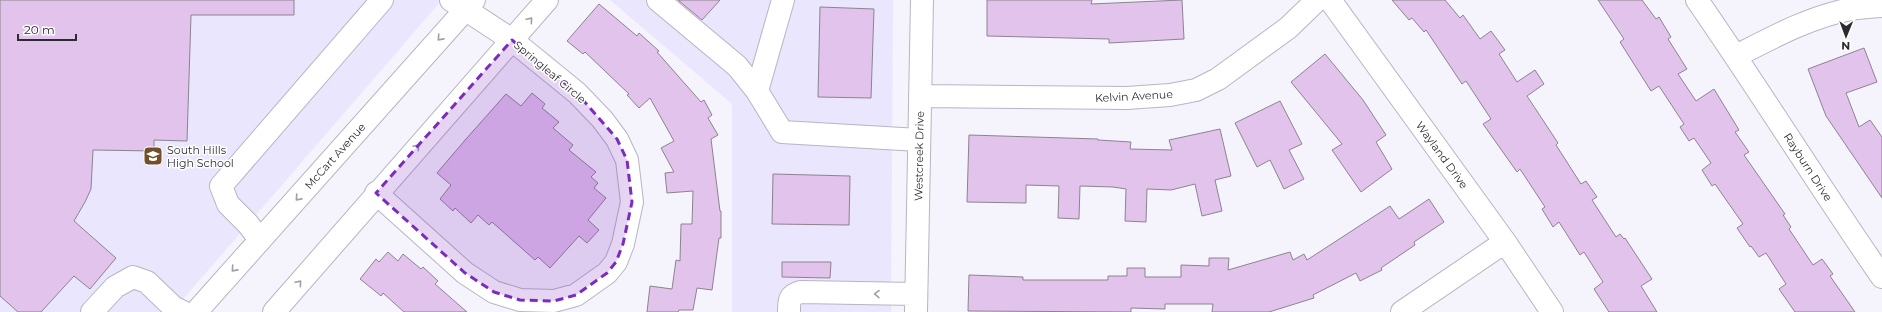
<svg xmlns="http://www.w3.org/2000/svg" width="1882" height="312" viewBox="0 0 1882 312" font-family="Montserrat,sans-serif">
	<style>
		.built { fill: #e9e6fd }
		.building { fill: #e2c3eb; stroke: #8d838f }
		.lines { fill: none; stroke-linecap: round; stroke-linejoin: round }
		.minor-casing { stroke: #b6b5c3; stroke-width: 24 }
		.major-casing { stroke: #b6b5c3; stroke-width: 24 }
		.minor { stroke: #fff; stroke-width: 22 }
		.major { stroke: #fff; stroke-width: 22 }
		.oneway { stroke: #a0a0a2 }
		.marked { fill: #7b2cbf; fill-opacity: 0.2; stroke: #7b2cbf; stroke-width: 3; stroke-dasharray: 8 5; stroke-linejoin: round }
		.labels { text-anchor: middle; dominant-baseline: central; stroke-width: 3; stroke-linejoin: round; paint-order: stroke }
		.street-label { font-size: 11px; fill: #2c2b31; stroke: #fff }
		.poi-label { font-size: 11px; fill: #2c2b31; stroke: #fff; text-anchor: start }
	</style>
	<rect width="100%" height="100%" fill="#f5f4fd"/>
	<path class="built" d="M0,0H442L172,312H0Z
		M610,0H893L891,312H732V104Z"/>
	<path class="building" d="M0,0H294V15H191L187,141L154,140V151L93,150L91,189L85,202L74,221L116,258L90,289L74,276L41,312H18L0,296Z
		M678,0H720L702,20Z
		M987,0H1092L1091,4L1182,0L1184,39L1109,43V39L987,36Z
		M1392,0H1445L1460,18L1463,15L1480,39L1491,31L1505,50L1499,54L1517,82L1535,70L1544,84L1527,96L1558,143L1556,145L1581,184L1586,181L1597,197L1592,200L1616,237L1620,234L1624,239L1625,238L1652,279L1641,286L1657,312H1609L1594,289L1603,282L1584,252L1580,255L1559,222L1553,227L1542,209L1545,207L1520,169L1517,172L1483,124L1491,119L1466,81L1462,84L1426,30L1424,32L1412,18L1409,20Z
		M1598,0H1642L1656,19L1659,17L1671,37L1668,39L1687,69L1678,74L1696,101L1714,89L1739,130L1735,132L1749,152L1744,155L1785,214L1783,215L1791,227L1789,229L1813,265L1822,259L1833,274L1830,276L1855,312H1795L1779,289L1786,284L1766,253L1759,257L1751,246L1750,247L1737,228L1743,224L1715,184L1712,186L1702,170L1711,163L1694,138L1689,141L1680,127L1684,124L1659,86L1651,91L1620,42L1624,39Z
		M599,4L637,36L639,33L659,51L657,52L701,102L704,100L712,115L708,118L718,135L711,139L720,211H721V238H719L712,290L697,288L693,310H679L678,312H647L650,286L672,289L676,260L680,261L681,224H692L693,191L667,193L665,173L674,172L661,148L674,141L650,98L639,108L627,95L629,94L585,52L583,54L567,41Z
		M820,7L874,9L871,98L818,97Z
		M1864,48L1877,82L1846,93L1859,127L1870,120L1882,137V198L1826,116L1808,69Z
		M1325,54L1363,100L1386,135L1376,142L1392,169L1361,192L1332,150L1342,144L1291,82Z
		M532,93L545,104L542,108L559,122L553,128L573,145L569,150L596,172L591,177L598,183L594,188L606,198L588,220L599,230L587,243L579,236L550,268L538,257L535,260L492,222L489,225L478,215L471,223L455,208L453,211L440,199L451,185L437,173L466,139L506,94L521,106Z
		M1280,101L1302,144L1289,150L1304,179L1284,189L1270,160L1257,167L1235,123Z
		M1220,129L1231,176L1215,180L1222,211L1202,216L1195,184L1171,190L1147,189L1146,222L1125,221L1126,189L1113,187L1080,186L1079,219L1058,218L1059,186L1026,185V203L967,202L969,135L1098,139V140L1131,142L1130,149L1172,150L1169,140Z
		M773,174L850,176L849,225L772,224Z
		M1429,199L1444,222L1414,242L1415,245L1381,268L1382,270L1360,281L1356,273L1313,295L1314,298L1269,312H1212L1213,304H1165V309L1131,308V312L968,311L969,275L1023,277V280H1108V276H1127V268H1145V277H1181V265L1209,266V258H1229L1228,270L1290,252L1293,260L1304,254L1307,260L1390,206L1399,219Z
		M388,252L398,261L403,254L421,269L423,267L438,281L435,284L467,312H404L383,293L381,296L375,291L360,279L376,259L379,262Z
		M782,262H831L830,278L782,277Z"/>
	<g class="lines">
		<g class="minor-casing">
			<path id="minor" d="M658,0L737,66L757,91L782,132L919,140
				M1330,0L1505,242L1552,312
				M1697,0C1760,91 1819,186 1882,277
				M1736,56C1773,37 1810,17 1851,9C1861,7 1872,7 1882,6
				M757,91L783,0
				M920,96L1127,98L1170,95L1196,90L1218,79L1288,28L1317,0
				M376,193L465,273L494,292L520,300L554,301L576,295L607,273L616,262L623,244L632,202L627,160L617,139L602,119L577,93L512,40L451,0
				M260,240L248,224L228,204L221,186L382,0
				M92,312L115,287L133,277L147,282L173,307L183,312
				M789,312C789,300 789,295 801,292L916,294
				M916,312L922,0
				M1402,312L1505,242"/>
		</g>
		<g class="major-casing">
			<path id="major" d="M196,312L474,0
				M274,312L547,0"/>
		</g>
		<use href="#minor" class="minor"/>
		<use href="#major" class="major"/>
	</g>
	<defs><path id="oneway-chevron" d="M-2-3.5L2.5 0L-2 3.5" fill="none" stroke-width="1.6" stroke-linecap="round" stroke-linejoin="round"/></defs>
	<g class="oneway">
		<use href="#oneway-chevron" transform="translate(530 20) rotate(-49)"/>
		<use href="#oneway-chevron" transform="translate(440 38) rotate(132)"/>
		<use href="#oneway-chevron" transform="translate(417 147) rotate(-49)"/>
		<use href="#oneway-chevron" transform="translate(298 198) rotate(132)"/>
		<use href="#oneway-chevron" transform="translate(234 269) rotate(132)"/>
		<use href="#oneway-chevron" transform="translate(299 283) rotate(-49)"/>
		<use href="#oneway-chevron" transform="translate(877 294) rotate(-179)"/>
	</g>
	<path class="marked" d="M512,40L577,93L617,139L627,160L632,202L623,244L616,262L607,273L576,295L554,301L520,300L494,292L465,273L376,193Z"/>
	<defs>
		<g id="school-square" transform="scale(1)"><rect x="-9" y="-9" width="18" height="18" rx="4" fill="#724f28" stroke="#fff"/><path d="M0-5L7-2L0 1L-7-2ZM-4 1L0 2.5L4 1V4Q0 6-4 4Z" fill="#fff"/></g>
	</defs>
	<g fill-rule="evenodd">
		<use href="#school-square" x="153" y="156"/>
	</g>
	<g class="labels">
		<g class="street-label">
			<text transform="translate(550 72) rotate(40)">Springleaf Circle</text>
			<text transform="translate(1134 96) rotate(-3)">Kelvin Avenue</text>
			<text transform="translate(1442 155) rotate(54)">Wayland Drive</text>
			<text transform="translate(335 156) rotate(-48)">McCart Avenue</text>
			<text transform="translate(919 156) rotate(-89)">Westcreek Drive</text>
			<text transform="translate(1808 167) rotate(57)">Rayburn Drive</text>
		</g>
		<g class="poi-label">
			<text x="167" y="150">South Hills<tspan x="167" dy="13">High School</tspan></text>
		</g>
	</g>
	<g transform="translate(1846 36) rotate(181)" stroke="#ffffff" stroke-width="3" paint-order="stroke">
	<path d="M0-3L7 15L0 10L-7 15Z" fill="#2c2b31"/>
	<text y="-6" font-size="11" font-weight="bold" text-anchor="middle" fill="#2c2b31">N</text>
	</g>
	<path d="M18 34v6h58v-6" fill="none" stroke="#2c2b31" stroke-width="2"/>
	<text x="24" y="34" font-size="12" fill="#2c2b31" stroke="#ffffff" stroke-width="3" paint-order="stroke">20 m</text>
</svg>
